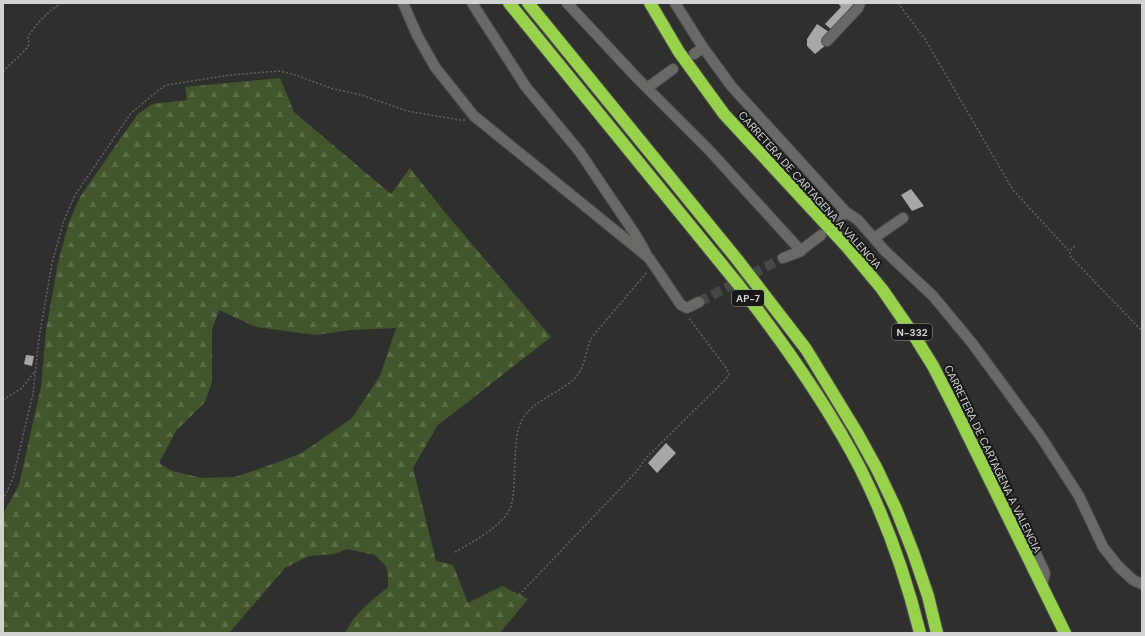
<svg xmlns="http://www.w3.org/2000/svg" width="1145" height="636" viewBox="0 0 1145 636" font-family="'DM Sans',sans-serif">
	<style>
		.forest { fill: url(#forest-firs); fill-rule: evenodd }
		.building { fill: #a6a8a5 }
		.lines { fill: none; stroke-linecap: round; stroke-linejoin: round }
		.minor-tunnel { stroke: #474846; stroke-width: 10; stroke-dasharray: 10 5; stroke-linecap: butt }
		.minor-casing { stroke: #4b4c4a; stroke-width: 12 }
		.highway-casing { stroke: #4b4c4a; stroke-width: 14 }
		.path { stroke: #616260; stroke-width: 1.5; stroke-dasharray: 2 2; stroke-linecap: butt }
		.minor { stroke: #686a66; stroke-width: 10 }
		.highway { stroke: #98d24d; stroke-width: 12 }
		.labels { text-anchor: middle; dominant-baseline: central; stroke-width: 4; stroke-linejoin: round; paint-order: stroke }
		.shield { fill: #171817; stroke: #9a9a99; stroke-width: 1 }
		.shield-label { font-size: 10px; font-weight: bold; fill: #d2d2d1 }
		.street-label { font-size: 11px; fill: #d2d2d1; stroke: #171817 }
	</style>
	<defs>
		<pattern id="forest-firs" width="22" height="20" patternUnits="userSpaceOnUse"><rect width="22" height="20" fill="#42552c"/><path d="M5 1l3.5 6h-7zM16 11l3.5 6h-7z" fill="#5c6d4a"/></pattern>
	</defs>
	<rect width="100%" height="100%" fill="#2f302e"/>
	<path class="forest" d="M280,78L294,112L391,194L410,168L443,210L551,337L437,426L413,468L436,561L453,565L468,603L502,586L528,599L500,633H345C355,613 371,601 388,587V575L386,566L375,555L347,549L334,554L309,556L285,568L229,633H3V514L19,485L41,387L46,330L58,263L69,222L80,197L125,132L138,114L152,104L187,100L185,87ZM219,310L256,327L316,335L350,330L396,328L380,376L352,418L302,453L262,468L234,477L202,478L172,471L159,463L176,431L205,402L212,382V330Z"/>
	<path class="building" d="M838,3H852L856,8L833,31L825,24L841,7Z
		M817,24L832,34L826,45L815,54L807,46V39Z
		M911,189L924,206L912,211L901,195Z
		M26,355L34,356L32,366L24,364Z
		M666,443L676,453L657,473L648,463Z"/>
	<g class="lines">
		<path class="minor-tunnel" d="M699,302L783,258"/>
		<g class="minor-casing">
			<path id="minor" d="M403,3L417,35L435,67L474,116L649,258L681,305L687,308L699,302
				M472,3L526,87L579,151L635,234L642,246L646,254
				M567,3L637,78L709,150L801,251
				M675,3L702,46L732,87L846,212L858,220L885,251L933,296L972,343L1041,437L1079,496L1103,547L1119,567L1133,580L1142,584
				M827,41L858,8L860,3
				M694,54L703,48
				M647,88L673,69
				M838,220L846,212
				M874,238L903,218
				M783,258L799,252L821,235
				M1010,520L1027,534L1045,573L1042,586"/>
		</g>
		<g class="highway-casing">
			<path id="highway" d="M509,3L737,283C783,342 827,404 861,470C887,522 906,577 920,633
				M528,3L736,258L806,349L856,431L877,469L896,509L913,552L928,596L937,633
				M650,3L679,52L724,114L847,247L882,289L915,337L933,366L954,407L1065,633"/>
		</g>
		<path class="path" d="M898,3L925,39L1013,190L1069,251
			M3,72C11,62 22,55 29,45L28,36C38,23 47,11 62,3
			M1075,246L1070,251V256L1142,331
			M3,400L22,388L35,371
			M3,500L13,478L33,394L39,338L52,263L64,220L75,195L131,113L160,89L167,85L230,75L279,71L296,75L330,88L361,95L407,111L460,120H465
			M455,552C471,543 505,525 511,506C515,492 514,472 515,457C516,446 516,433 521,422C530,401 561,393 575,378C586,367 585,350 592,337L647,272
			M519,595L636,472L646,458L728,377L729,374L727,369L688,317"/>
		<use href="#minor" class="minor"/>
		<use href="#highway" class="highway"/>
	</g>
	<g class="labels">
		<g class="shield">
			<rect x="732" y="290" width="32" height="16" rx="3"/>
			<rect x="892" y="324" width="40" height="16" rx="3"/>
		</g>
		<g class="shield-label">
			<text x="748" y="298">AP-7</text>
			<text x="912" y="332">N-332</text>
		</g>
		<g class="street-label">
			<text transform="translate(810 190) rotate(48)">CARRETERA DE CARTAGENA A VALENCIA</text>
			<text transform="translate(993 459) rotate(64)">CARRETERA DE CARTAGENA A VALENCIA</text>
		</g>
	</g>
	<rect width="1145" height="636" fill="none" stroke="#d2d2d1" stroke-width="8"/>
</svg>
